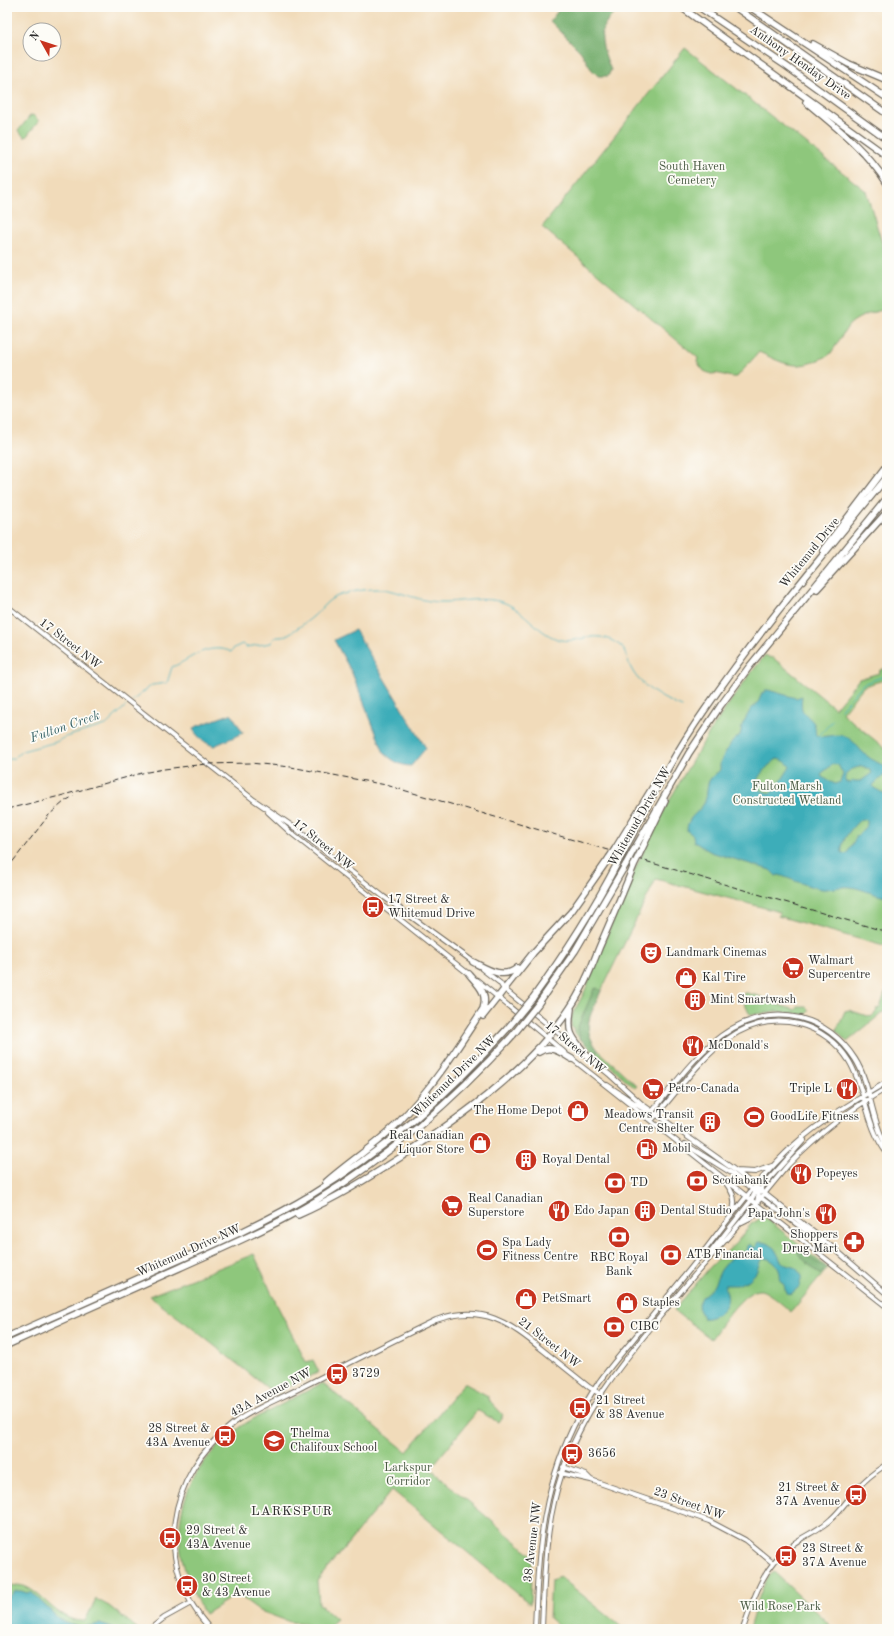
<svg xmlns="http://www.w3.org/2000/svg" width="894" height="1636" viewBox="0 0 894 1636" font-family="'Old Standard TT',serif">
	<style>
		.green { fill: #8ec77b; stroke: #5c7953 }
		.forest { fill: #72ac6b; stroke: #4e6c4b }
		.water { fill: #3dadb9; stroke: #346c72; fill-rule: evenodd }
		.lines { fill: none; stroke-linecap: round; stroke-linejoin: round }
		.stream { stroke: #3dadb9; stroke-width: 1 }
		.secondary-casing { stroke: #70695d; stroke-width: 6 }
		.highway-casing { stroke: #70695d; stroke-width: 8 }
		.secondary { stroke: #fff; stroke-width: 4 }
		.highway { stroke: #fff; stroke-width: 5.5 }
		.rail { stroke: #2b2b2b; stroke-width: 1; stroke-dasharray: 6 3; stroke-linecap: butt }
		.highway-bridge-casing { stroke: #70695d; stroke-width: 8; stroke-linecap: butt }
		.highway-bridge { stroke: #fff; stroke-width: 5.5 }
		.labels { text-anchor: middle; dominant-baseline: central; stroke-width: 3.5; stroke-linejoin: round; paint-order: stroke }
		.street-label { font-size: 12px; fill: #2b2b2b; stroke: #fdfcf7 }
		.park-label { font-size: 12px; fill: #495a43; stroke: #fdfcf7 }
		.poi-label { font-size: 12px; fill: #2b2b2b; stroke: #fdfcf7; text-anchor: start }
		.water-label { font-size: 13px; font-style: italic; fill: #325f64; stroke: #fdfcf7 }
		.neighbourhood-label { font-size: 13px; letter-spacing: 1px; fill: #2b2b2b; stroke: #fdfcf7 }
	</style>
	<rect width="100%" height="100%" fill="#fdfcf7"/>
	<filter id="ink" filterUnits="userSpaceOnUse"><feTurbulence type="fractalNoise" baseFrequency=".025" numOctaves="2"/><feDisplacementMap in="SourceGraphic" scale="8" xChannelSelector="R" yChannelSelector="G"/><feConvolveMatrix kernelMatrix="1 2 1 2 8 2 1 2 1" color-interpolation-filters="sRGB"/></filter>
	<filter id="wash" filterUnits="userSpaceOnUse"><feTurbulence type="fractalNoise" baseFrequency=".012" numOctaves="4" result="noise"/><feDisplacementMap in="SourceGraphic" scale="16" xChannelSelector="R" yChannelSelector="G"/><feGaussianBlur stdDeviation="0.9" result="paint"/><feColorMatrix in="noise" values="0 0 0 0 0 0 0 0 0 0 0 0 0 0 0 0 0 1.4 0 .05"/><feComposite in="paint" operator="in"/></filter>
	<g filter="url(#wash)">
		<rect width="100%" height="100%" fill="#f1dbba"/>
		<path class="green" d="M685,48L866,191L887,259V309C874,312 861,315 850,324C846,328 836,346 831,353C828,357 822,358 818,360C794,371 781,362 759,352L737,377C726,378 723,372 711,374L704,371L697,362L698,358L542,227Z
			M33,115L39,121L26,137H24L18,131L30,116Z
			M765,655L771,658L772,657L835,708L859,679L879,673L880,670L887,668V679L864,686L842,713L887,750V947L778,916L780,912L656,879L601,991L600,990L577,1029L582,1041L575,1033L573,1027H571L572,1015L584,993C603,945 622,895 645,848C678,780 718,714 765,655Z
			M744,993H747L762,997V1000L796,1010L798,1007H806L809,1010L805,1015L776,1011L752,1015L749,1013L742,998Z
			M885,993H887V1009L847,1042L836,1031L845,1011L849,1010L867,1016L869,1015L871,1017L877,1011L876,1009L880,1008Z
			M598,1050L637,1086L635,1088L596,1053Z
			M763,1217L767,1219L828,1268L791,1312C784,1306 769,1292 761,1290C744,1288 720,1327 711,1339L674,1310L711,1266L736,1243L751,1224Z
			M254,1254L277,1305L306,1362L313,1360L319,1372L275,1394L187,1324L149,1296Z
			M322,1383L407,1452L464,1383L488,1396V1400L490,1401L503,1415L498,1422L477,1410L474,1415L430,1469L532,1555L530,1604L392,1490L317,1581L319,1604L336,1619L328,1629H306V1623L290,1622L260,1611L237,1594L205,1614C160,1541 176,1471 246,1423C254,1418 263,1414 271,1410C288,1401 305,1392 322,1383Z
			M774,1572L834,1629H749C753,1616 763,1577 774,1572Z
			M559,1576L624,1629H562L549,1618L551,1580L552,1581Z
			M8,1580L9,1587C36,1575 51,1623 85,1621L96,1599L109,1606L138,1629H7Z"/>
		<path class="forest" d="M561,7H621C616,12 609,18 605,24C597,36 606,58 611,70L608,76H598L591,69L581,52L550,21Z
			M597,988L601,991C591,1016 580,1026 598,1050L596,1053L582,1041L577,1029L594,989Z
			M798,1250L826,1268L820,1275L800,1256L798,1253Z"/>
		<path class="water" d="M355,630L426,748L411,766C400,766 392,760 384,753L352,673L334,640Z
			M768,690L796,698L802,696C800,714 803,710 813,722C816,726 815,731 816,735C824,739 834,733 844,736C854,739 858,749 866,755C872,761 881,763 887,768V778L885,774L873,785L874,788L887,795V897C873,895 864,889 851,887C843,886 835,888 827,889C818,891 789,878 779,875L776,876L770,870L711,852L694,842L693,835L687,831C687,817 696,815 703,805C708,798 706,788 709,781C711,777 717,773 720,770V762L731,743L740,735L743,723L751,709L758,703L762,693ZM777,759C783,760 787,762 790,767L776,789L770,793C742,788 766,767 777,759ZM833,764L838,765L843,774L840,782L835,784L822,777L821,774ZM862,766L870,769L872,773L861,781H852L850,783L845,781C844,770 853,769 862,766ZM861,819L867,820V825L856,837L847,854L842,853C840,841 852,827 861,819Z
			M230,714L233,716L243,733L214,746C205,743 198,738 193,729L195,727Z
			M759,1242C773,1241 776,1251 781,1261L786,1265L796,1268L802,1276L799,1287L791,1294L786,1293L784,1285L780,1280C782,1270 774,1258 763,1258L760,1262L756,1273L749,1280L737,1285H725C724,1290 726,1289 727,1294C731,1306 715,1320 703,1318L698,1307L702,1297L713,1287L721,1270L735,1253L738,1252L741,1254L748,1249L747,1246L749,1244L755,1248Z
			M16,1591H21L27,1593L31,1592L59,1619L71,1625L82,1627L100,1624L115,1629H7V1598Z"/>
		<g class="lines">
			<path class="stream" d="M132,701L152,685L167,683L172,667C190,660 200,647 222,649C226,650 228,650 231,652L234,648L242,644L246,647L271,643L274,638C278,636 281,638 285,636C295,630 306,623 315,615C322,608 328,599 338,596C350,591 376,587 389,590C406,594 421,601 438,602C460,603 484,595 505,603C524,610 537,632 557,639C578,646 592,627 618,644C627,649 627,662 632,670C640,686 666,701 682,707
				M841,709L863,684L887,675
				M819,736L833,720
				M7,760L14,758L22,751L56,742L65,737L106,725L126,706"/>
		</g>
	</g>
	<g filter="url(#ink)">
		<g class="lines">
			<g class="secondary-casing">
				<path id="secondary" d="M7,606L254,800L295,828L384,897L475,963
					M268,812L291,833L470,975
					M482,969L500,983L503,988L610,1075L643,1105L736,1171L836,1250L887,1294
					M477,980L564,1052
					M571,1058L887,1307
					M607,1085L651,1114
					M647,1118C686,1071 728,1001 800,1018C823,1024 842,1039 855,1059C871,1084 871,1120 887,1147
					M651,1121C691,1078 729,1007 799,1024C819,1029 838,1043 849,1061C866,1089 866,1127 887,1153
					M685,1144L733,1174L753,1190L763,1193
					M736,1171L755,1172L772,1166
					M722,1178C731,1189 738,1199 732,1213
					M760,1197L810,1234L824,1242
					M757,1202L759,1192L763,1186L804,1140
					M742,1222L758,1214H770
					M706,1258L750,1202L755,1193L756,1189
					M563,1467L586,1475L591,1480
					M560,1473L591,1480L709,1521L745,1540L773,1563
					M150,1629L164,1618L191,1603
					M210,1629C152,1564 166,1475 234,1423C254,1408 282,1398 304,1386C348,1364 392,1341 436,1320C483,1303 509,1323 544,1351C559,1363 574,1375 589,1387L600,1394
					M535,1629C537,1577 539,1524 555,1474C565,1441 580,1410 599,1382C609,1368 620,1355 631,1342C651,1317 671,1293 691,1268C723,1227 756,1180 794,1145C820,1121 856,1100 887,1082
					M542,1629C544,1576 545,1524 562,1473C583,1407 628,1356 671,1303C693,1276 717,1250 740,1223C756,1204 772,1184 788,1165C818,1134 850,1109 887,1088
					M743,1629C754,1596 764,1565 793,1544C805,1535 820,1530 831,1519C841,1510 848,1499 857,1489C865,1479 876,1471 887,1464"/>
			</g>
			<g class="highway-casing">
				<path id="highway" d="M681,7L887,156
					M699,7L786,66L887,139
					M735,7L887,114
					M750,7L887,98
					M813,44L849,64L887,80
					M806,102C836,127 866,150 887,183
					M823,550L887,466
					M817,589L887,512
					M615,849L659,777
					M624,851C649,803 673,755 704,711C760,629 824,554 887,477
					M632,853L689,753L721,705L749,667L887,498
					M639,855L665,801
					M473,962C487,969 503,980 517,968
					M532,999C564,955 593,910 618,862
					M538,1004L575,951L626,864
					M571,1009C567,1036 572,1036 587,1056
					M483,1016L533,953L571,912L609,858
					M539,1052C551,1044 561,1053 572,1059
					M326,1182C350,1161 377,1144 399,1122C432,1088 457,1049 483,1009C488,993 479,986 469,974
					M298,1215C335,1199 368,1178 401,1157C461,1117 530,1069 570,1008C583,989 591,969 599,948C611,920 623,893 634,865
					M7,1337C61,1313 116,1289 170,1264C218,1243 266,1222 311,1195C385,1150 450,1093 507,1029
					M7,1345C64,1319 121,1294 179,1268C225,1247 273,1227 317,1200C391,1155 455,1099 513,1035"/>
			</g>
			<use href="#secondary" class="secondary"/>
			<use href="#highway" class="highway"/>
			<path class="rail" d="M7,809L60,796L142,773L164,769L206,764L250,763L291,767L386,785L887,932
				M7,869L49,815L65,801L74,796"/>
			<g class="highway-bridge-casing">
				<path id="highway-bridge" d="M609,858L615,849
					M618,862L624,851
					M626,864L632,853
					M634,865L639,855
					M507,1029L532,999
					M513,1035L538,1004"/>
			</g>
			<use href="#highway-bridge" class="highway-bridge"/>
		</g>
	</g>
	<defs>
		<g id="bus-disc" transform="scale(1.15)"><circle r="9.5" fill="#c8321e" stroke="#fdfcf7"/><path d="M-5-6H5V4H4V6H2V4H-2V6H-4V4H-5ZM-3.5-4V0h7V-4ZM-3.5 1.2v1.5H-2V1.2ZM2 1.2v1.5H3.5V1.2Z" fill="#fff"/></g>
		<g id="theatre-disc" transform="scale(1.15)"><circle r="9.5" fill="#c8321e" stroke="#fdfcf7"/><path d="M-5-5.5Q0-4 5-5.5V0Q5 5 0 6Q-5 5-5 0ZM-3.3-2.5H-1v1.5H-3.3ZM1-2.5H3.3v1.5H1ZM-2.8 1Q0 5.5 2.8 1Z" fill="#fff"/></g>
		<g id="supermarket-disc" transform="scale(1.15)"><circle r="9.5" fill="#c8321e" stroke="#fdfcf7"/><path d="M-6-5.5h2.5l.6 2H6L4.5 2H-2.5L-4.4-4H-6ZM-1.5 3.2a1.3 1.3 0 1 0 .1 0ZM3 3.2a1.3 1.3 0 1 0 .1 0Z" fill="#fff"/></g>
		<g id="shop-disc" transform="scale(1.15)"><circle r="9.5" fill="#c8321e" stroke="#fdfcf7"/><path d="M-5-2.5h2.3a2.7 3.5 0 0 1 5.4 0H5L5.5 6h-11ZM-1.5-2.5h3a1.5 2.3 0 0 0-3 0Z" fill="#fff"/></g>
		<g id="building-disc" transform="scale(1.15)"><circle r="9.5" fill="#c8321e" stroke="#fdfcf7"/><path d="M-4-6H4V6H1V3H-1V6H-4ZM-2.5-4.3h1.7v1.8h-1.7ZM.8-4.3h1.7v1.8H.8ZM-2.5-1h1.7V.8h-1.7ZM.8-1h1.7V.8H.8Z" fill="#fff"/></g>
		<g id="restaurant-disc" transform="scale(1.15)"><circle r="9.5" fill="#c8321e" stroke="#fdfcf7"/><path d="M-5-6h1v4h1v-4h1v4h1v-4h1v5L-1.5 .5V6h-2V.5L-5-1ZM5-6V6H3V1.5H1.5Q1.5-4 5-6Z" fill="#fff"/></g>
		<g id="stadium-disc" transform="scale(1.15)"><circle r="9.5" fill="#c8321e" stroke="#fdfcf7"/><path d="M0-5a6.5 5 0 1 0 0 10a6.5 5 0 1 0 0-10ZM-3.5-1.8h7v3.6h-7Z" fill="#fff"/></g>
		<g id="fuel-disc" transform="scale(1.15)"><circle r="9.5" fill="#c8321e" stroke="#fdfcf7"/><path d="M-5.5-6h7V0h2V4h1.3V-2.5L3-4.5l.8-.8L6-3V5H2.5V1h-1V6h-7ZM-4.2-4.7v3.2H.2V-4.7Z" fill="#fff"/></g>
		<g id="bank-disc" transform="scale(1.15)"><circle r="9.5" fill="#c8321e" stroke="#fdfcf7"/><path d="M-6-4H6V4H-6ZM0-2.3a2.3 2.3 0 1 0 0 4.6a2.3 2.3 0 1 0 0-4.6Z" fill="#fff"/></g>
		<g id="pharmacy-disc" transform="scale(1.15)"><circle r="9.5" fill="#c8321e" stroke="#fdfcf7"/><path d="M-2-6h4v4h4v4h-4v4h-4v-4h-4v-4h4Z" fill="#fff"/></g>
		<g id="school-disc" transform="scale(1.15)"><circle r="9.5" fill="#c8321e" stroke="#fdfcf7"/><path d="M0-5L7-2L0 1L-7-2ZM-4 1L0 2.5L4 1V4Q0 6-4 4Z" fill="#fff"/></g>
	</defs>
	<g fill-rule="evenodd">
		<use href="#bus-disc" x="373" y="907"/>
		<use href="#theatre-disc" x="651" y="953"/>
		<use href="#supermarket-disc" x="793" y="968"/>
		<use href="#shop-disc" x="686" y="978"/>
		<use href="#building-disc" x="695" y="1000"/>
		<use href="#restaurant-disc" x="693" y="1046"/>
		<use href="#supermarket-disc" x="653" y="1089"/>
		<use href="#restaurant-disc" x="847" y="1089"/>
		<use href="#shop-disc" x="578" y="1111"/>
		<use href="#stadium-disc" x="754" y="1117"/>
		<use href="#building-disc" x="710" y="1122"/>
		<use href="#shop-disc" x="480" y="1143"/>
		<use href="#fuel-disc" x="647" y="1149"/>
		<use href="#building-disc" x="526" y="1160"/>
		<use href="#restaurant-disc" x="801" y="1174"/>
		<use href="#bank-disc" x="697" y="1181"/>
		<use href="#bank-disc" x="615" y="1183"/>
		<use href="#supermarket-disc" x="452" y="1206"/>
		<use href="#restaurant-disc" x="559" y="1211"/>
		<use href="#building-disc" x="645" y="1211"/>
		<use href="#restaurant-disc" x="826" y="1214"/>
		<use href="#bank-disc" x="619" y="1237"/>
		<use href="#pharmacy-disc" x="854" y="1242"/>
		<use href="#stadium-disc" x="487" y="1250"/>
		<use href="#bank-disc" x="671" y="1255"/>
		<use href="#shop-disc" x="526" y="1299"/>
		<use href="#shop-disc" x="627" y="1303"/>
		<use href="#bank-disc" x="614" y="1327"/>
		<use href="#bus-disc" x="337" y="1374"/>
		<use href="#bus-disc" x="580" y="1408"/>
		<use href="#bus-disc" x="225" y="1436"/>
		<use href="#school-disc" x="274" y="1441"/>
		<use href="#bus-disc" x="572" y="1454"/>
		<use href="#bus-disc" x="856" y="1495"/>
		<use href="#bus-disc" x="170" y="1538"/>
		<use href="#bus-disc" x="786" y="1556"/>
		<use href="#bus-disc" x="187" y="1586"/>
	</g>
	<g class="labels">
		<g class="street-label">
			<text transform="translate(800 63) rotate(35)">Anthony Henday Drive</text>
			<text transform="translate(810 553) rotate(-51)">Whitemud Drive</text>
			<text transform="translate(70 644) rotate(38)">17 Street NW</text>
			<text transform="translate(640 817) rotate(-60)">Whitemud Drive NW</text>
			<text transform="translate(323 845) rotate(39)">17 Street NW</text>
			<text transform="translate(575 1048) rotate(40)">17 Street NW</text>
			<text transform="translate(454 1077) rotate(-44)">Whitemud Drive NW</text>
			<text transform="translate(189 1251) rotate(-24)">Whitemud Drive NW</text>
			<text transform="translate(549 1343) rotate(38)">21 Street NW</text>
			<text transform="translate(271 1393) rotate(-28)">43A Avenue NW</text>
			<text transform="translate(689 1504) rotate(20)">23 Street NW</text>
			<text transform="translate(533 1542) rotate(-83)">38 Avenue NW</text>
		</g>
		<g class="park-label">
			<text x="692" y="167">South Haven<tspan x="692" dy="14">Cemetery</tspan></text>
			<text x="787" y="787">Fulton Marsh<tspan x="787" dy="14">Constructed Wetland</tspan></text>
			<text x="408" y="1468">Larkspur<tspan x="408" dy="14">Corridor</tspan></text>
			<text x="780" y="1607">Wild Rose Park</text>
		</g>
		<g class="poi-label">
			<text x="388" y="900">17 Street &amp;<tspan x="388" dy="14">Whitemud Drive</tspan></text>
			<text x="666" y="953">Landmark Cinemas</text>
			<text x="808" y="961">Walmart<tspan x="808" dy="14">Supercentre</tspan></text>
			<text x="702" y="978">Kal Tire</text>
			<text x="710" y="1000">Mint Smartwash</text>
			<text x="708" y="1046">McDonald's</text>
			<text x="668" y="1089">Petro-Canada</text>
			<text x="832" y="1089" text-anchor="end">Triple L</text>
			<text x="562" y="1111" text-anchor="end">The Home Depot</text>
			<text x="694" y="1115" text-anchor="end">Meadows Transit<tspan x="694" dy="14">Centre Shelter</tspan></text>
			<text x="770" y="1117">GoodLife Fitness</text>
			<text x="464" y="1136" text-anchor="end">Real Canadian<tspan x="464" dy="14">Liquor Store</tspan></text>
			<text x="662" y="1149">Mobil</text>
			<text x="542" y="1160">Royal Dental</text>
			<text x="816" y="1174">Popeyes</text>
			<text x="712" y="1181">Scotiabank</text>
			<text x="630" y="1183">TD</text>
			<text x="468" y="1199">Real Canadian<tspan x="468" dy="14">Superstore</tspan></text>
			<text x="574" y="1211">Edo Japan</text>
			<text x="660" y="1211">Dental Studio</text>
			<text x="810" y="1214" text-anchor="end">Papa John's</text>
			<text x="838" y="1235" text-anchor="end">Shoppers<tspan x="838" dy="14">Drug Mart</tspan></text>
			<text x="502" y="1243">Spa Lady<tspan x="502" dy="14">Fitness Centre</tspan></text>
			<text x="686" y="1255">ATB Financial</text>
			<text x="619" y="1258" text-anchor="middle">RBC Royal<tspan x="619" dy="14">Bank</tspan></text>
			<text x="542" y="1299">PetSmart</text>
			<text x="642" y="1303">Staples</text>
			<text x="630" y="1327">CIBC</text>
			<text x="352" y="1374">3729</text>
			<text x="596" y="1401">21 Street<tspan x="596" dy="14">&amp; 38 Avenue</tspan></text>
			<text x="210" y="1429" text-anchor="end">28 Street &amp;<tspan x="210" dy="14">43A Avenue</tspan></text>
			<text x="290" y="1434">Thelma<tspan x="290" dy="14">Chalifoux School</tspan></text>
			<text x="588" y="1454">3656</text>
			<text x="840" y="1488" text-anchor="end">21 Street &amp;<tspan x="840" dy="14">37A Avenue</tspan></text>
			<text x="186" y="1531">29 Street &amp;<tspan x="186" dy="14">43A Avenue</tspan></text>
			<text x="802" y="1549">23 Street &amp;<tspan x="802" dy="14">37A Avenue</tspan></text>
			<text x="202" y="1579">30 Street<tspan x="202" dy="14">&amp; 43 Avenue</tspan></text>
		</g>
		<g class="water-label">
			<text transform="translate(65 727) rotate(-19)">Fulton Creek</text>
		</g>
		<g class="neighbourhood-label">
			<text x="292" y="1511">LARKSPUR</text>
		</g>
	</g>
	<rect width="894" height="1636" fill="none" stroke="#fdfcf7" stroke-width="24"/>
	<g transform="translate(42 42) rotate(309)"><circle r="19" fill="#fdfcf7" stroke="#a9a8a5"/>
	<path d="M0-3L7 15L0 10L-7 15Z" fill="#c8321e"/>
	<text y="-6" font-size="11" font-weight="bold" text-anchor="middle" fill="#2b2b2b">N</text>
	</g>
</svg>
